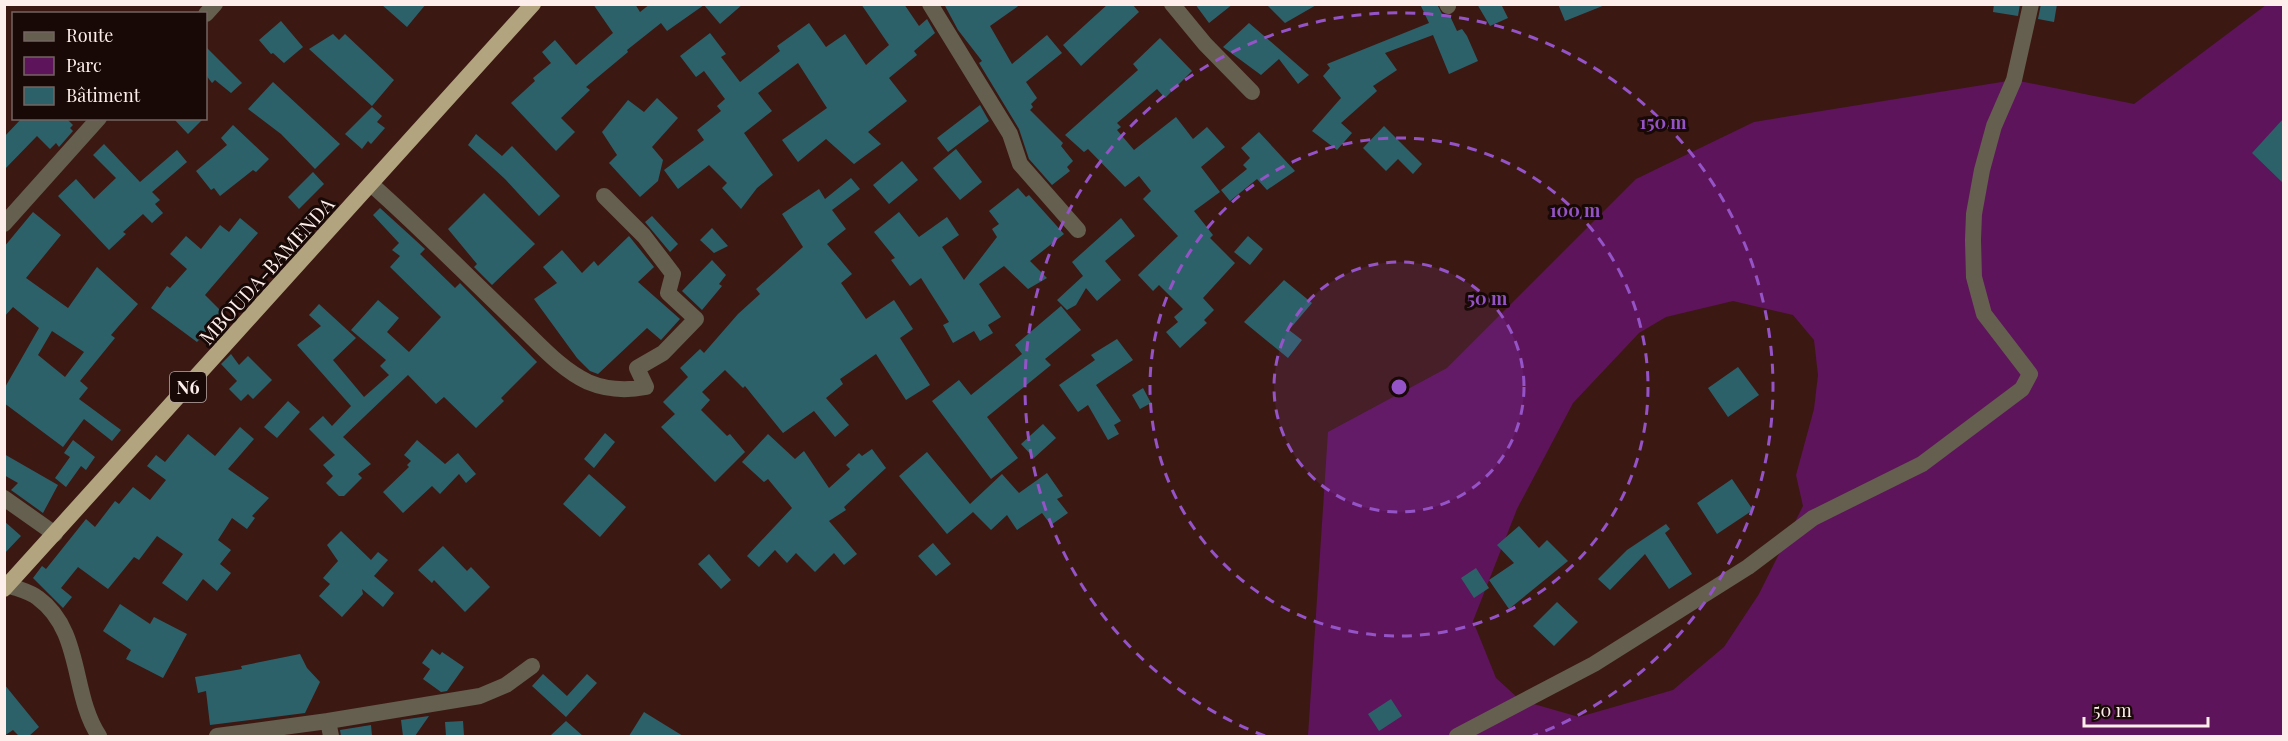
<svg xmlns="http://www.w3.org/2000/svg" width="2288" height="741" viewBox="0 0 2288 741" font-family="'Playfair Display',serif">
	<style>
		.green { fill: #5e145b; fill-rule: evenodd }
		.building { fill: #2d616a; fill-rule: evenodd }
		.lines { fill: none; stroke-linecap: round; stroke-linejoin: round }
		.minor { stroke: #655f4f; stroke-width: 16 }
		.trunk { stroke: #b2a47f; stroke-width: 16 }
		.ring { fill: none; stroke: #9553c8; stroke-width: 3; stroke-dasharray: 10 8 }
		.labels { text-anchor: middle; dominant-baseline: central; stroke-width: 6; stroke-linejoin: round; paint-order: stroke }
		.shield { fill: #180907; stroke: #b8a9a7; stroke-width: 1.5 }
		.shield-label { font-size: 18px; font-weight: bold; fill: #fdedeb }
		.street-label { font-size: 20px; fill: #fdedeb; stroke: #180907 }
		.centre { fill: #9553c8; stroke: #180907; stroke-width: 3 }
		.ring-label { font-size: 18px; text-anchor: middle; font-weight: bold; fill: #9553c8; stroke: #180907; stroke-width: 6; stroke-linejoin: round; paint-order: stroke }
	</style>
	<rect width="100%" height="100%" fill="#3c1813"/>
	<path class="green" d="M2266,5H2283V736H1308L1328,432L1447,368L1636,179L1754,122L2014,80L2134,104ZM1733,301L1793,315L1814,340L1818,375L1814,409L1796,475L1803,506L1759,594L1724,647L1673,690L1579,717L1520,700L1496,678L1473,621L1517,509L1573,403L1639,333L1666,317Z"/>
	<path class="building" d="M381,4H426L407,27Z
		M593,4H635L640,12L650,4H743L720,24L704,5L667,31L661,23L627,50L628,52L586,87L590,90L561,118L575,132L556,151L511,103L535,81L533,78L551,63L542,52L555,40L576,65L613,33Z
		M861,4H904L919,26L927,19L935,33L914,51L917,55L889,78L907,101L868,132L881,144L854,164L826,139L798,162L782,140L827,108L798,63L758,93L772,111L744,133L773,175L757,188L741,209L722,188L727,183L709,165L678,189L664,170L704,140L697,130L721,111L717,106L725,99L704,71L696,77L680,56L710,33L726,54L721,57L740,82L780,51L777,46L809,23L826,47L845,34L866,65L889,45Z
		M944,4H1021L990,26L1012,64L1047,35L1062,53L1026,82L1037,98L1031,104L1033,107L1030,110L1063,143L1061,146L1073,161L1067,167L1070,171L1052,185L1029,159L1019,129L979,63L982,61L958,30Z
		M1108,4H1132L1139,12L1081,66L1063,45Z
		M1195,4H1233L1209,23Z
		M1266,4H1318L1285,23Z
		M1420,4H1437L1442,14L1450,16L1457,31L1462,29L1467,36L1478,61L1449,74L1433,35L1385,53L1397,70L1373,86L1377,91L1341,123L1352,133L1337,150L1312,131L1341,98L1323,76L1330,68L1327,64L1429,23Z
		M1477,4H1501L1508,18L1490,26Z
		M1558,4H1604L1605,5L1565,21Z
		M1994,4H2020L2018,16L1993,12Z
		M2041,4H2057L2054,22L2038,19Z
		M281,21L303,47L284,63L273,53L271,54L259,40Z
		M1249,23L1285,54L1309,75L1298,84L1279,59L1261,75L1223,47Z
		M333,34L339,40L345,34L394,80L372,106L309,49Z
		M1160,38L1192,71L1165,98L1157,89L1117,123L1121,127L1117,130L1134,150L1176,117L1193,139L1207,127L1225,147L1201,167L1220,192L1194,211L1213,235L1210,238L1235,263L1203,298L1214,310L1204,320L1207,323L1180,348L1166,332L1178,322L1174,317L1183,309L1159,285L1153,291L1138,275L1178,236L1143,199L1151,191L1139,176L1125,187L1088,149L1084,152L1065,135L1138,70L1133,64Z
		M206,47L242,83L231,93L215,80L212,83L206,75Z
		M273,82L340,144L315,169L281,134L248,109Z
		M657,98L678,118L652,147L663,160L658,181L640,197L609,163L617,155L602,132L628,100L644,112Z
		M980,105L989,121L948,152L937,138Z
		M372,107L382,116L377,122L385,128L371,144L368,141L362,149L345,134Z
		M22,118H66L73,125L70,128L73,131L59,147L56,143L50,149L37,136L4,170V137Z
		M173,118H204L188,134Z
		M2283,119V183L2252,153Z
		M233,125L269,159L256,172L253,170L220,196L214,188L211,190L196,171L227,145L221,138Z
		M1384,126L1422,164L1413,174L1398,159L1386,171L1363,148Z
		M1259,132L1295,171L1267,190L1257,179L1230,201L1221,190L1247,169L1243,165L1250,158L1241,148Z
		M476,134L502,156L512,146L560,196L539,216L505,179L468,145Z
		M104,144L140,182L177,150L187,162L152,192L160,200L155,204L163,213L152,223L143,214L123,232L126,234L109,250L58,196L76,179L94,199L116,178L93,155Z
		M956,149L982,182L960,200L933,168Z
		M902,161L918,180L889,204L873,185Z
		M313,172L324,184L299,209L288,197Z
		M851,178L860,189L832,210L846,229L827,244L852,274L841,283L866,319L894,300L913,329L900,338L930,385L906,400L876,354L840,379L843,384L826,398L849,425L835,437L814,411L783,433L745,386L743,388L725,370L702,392L710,400L701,410L727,436L730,434L745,452L715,482L661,427L675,414L663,402L688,377L680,368L700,349L704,353L738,314L760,294L756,289L803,247L782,214L819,189L825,199Z
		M1018,188L1026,197L1029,195L1064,234L1030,261L1047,278L1028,289L1004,266L979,284L1001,317L988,325L993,333L980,341L974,331L953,343L943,325L949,322L921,278L910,286L891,260L895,258L874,232L899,212L919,237L947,217L959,235L942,247L964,280L997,237L992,229L999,224L989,211Z
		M484,193L535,244L492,285L474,267L477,264L448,229Z
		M380,208L425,249L420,254L455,288L460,283L537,362L501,398L504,401L476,428L444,397L436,404L408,375L343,437L371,464L358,474L362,478L344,496H339L326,483L333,476L323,465L335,455L309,429L323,416L332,426L351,406L297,345L321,326L309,315L319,304L356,338L333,360L364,397L389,375L380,366L386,360L351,330L378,300L399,318L387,332L409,352L441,317L390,267L400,256L392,250L399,243L373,215Z
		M33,212L61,235L26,278L68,308L97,267L138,304L111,335L115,338L80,381L88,388L79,399L121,430L112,441L84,419L63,447L4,403V389L39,328L13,307L4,317V247ZM52,331L84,352L65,377L38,355Z
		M652,216L678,244L670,252L645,222Z
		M240,218L258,233L205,295L224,314L197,342L151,308L167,286L170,288L187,269L170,254L186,236L201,249L220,225L229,232Z
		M1121,218L1135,236L1105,261L1121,280L1097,301L1086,288L1076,305L1067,310L1057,300L1083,276L1072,262Z
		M712,228L728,246L714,253L700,240Z
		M629,236L654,267L638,282L680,319L661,340L647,328L598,374L590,371L577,358L534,299L557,283L543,267L562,250L582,273L594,261L598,266Z
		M1248,236L1263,249L1250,265L1234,252Z
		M712,260L726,275L719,284L722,286L702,310L682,291Z
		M1284,280L1312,303L1289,330L1302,340L1288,358L1244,322Z
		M1061,306L1081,330L1045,359L1051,365L987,417L1018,458L991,479L932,401L959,380L971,395L1022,354L1015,345Z
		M1117,339L1133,360L1096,385L1121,421L1114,425L1119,434L1108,440L1088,405L1078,412L1059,385L1095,360L1091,355Z
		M231,354L239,365L248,356L272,380L253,399L248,394L241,401L229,389L237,381L221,364Z
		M1738,367L1759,395L1728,417L1708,388Z
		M1143,388L1151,403L1140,409L1132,395Z
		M288,401L300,412L277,438L264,427Z
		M1043,424L1056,438L1034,458L1021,444Z
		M240,427L254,439L228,469L269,498L252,516L255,518L247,529L232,518L218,540L231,550L220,564L231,573L217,591L203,579L187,601L162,583L183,554L157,536L139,560L134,557L108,589L78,567L61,588L72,597L63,608L33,578L42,566L46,569L86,519L95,527L115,501L119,504L133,487L150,500L166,480L147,466L156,455L165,462L188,434L215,456Z
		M605,433L615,442L594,468L584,459Z
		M768,434L795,459L804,451L829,488L850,469L846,465L859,453L862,456L872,449L886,468L844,507L846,510L829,521L857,554L844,565L834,553L815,572L796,553L787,563L775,550L759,567L747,556L792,508L768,479L764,482L742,462Z
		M73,440L95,457L86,470L81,466L66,487L55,478L70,457L64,453Z
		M417,440L445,464L458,453L476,474L466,483L459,474L440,494L432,486L403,513L383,492L409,467L407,465L411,461L404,455Z
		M927,452L970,504L1002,474L1019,493L1047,473L1063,496L1057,499L1068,513L1051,525L1042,513L1017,530L1007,515L991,530L973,512L947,534L899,476Z
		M4,454L58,485L43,513L11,490L18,483L4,475Z
		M589,474L626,507L600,537L563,504Z
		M1732,479L1753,510L1717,534L1697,503Z
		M4,521L21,536L4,554Z
		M1666,524L1670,529L1665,533L1692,574L1669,589L1645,554L1610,590L1598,579L1627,550Z
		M1519,526L1539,548L1547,540L1568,561L1509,609L1489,580L1514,563L1497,545Z
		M341,531L371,560L378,552L388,560L374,576L394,593L383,607L362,589L363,594L342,617L319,596L330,584L323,578L338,561L327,545Z
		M933,543L951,564L936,576L918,556Z
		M443,546L467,571L471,567L490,587L465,612L434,580L432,583L418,570Z
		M709,554L731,580L721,589L698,564Z
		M1476,568L1489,588L1474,598L1461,578Z
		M1557,602L1578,622L1554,646L1533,626Z
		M120,604L150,624L154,617L187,634L163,678L126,659L131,650L103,631Z
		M432,649L440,655L442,652L464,667L447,691L441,692L423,679L430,669L422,663Z
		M300,654L307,668L320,682L305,713L210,725L206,691L198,693L195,677L242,669L241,666Z
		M543,674L567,696L587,674L597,683L566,717L532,686Z
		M4,684L39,727L29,736H19L13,730L4,736Z
		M1391,699L1402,716L1379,731L1368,714Z
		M644,712L683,736H629Z
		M429,716L415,736H403L401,720Z
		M463,721L464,736H446L445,722Z
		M566,721L583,736H550Z
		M371,725L372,736H341L340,730Z"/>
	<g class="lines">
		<path class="minor" d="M930,4L1010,134L1020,164L1078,230
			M1172,4L1205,44L1252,92
			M1447,4L1448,6
			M206,14L215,4
			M372,185C424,231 471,280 521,327C541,346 562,370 588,382C607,390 625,391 646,387L637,368L663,353L696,319L668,293L673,274L644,236L604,196
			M4,224L99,118
			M4,498L55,534
			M8,585C18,589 31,592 38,598C83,631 71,694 99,736
			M328,721L480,696L506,685L532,666
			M217,736L328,721L331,736
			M1457,736L1594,664L1748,567L1813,518L1922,464L2022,389L2030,374L1984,314L1974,277L1973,240L1974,214L1982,170L1994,126L2014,80L2031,4"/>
		<path class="trunk" d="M4,589L533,4"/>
	</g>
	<circle cx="1399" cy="387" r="125" fill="#9553c8" fill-opacity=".12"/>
	<g class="ring">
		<circle cx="1399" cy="387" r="125"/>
		<circle cx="1399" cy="387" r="249"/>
		<path d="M1265 736A374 374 0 1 1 1533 736"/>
	</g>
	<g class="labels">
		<rect class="shield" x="170" y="372" width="36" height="30" rx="4.5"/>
		<g class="shield-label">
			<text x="188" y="387">N6</text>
		</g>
		<g class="street-label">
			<text transform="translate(266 270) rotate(-48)">MBOUDA-BAMENDA</text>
		</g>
	</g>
	<circle cx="1399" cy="387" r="9" class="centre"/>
	<g class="ring-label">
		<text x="1663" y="129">150 m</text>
		<text x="1575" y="217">100 m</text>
		<text x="1487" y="305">50 m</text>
	</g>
	<rect width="2288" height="741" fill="none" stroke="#fdedeb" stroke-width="12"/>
	<rect x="12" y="12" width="195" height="108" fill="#180907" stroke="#746462" stroke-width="1.5"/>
	<rect x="24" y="32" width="30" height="9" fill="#655f4f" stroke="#746462" stroke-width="1.5"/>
	<text x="66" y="42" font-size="18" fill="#fdedeb">Route</text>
	<rect x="24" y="57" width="30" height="18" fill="#5e145b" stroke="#746462" stroke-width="1.5"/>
	<text x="66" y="72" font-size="18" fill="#fdedeb">Parc</text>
	<rect x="24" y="87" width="30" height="18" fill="#2d616a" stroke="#746462" stroke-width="1.5"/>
	<text x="66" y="102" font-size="18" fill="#fdedeb">Bâtiment</text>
	<path d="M2084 717v9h124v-9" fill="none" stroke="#fdedeb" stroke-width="3"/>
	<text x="2093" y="717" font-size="18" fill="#fdedeb" stroke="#180907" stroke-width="4.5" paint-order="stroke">50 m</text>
</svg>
